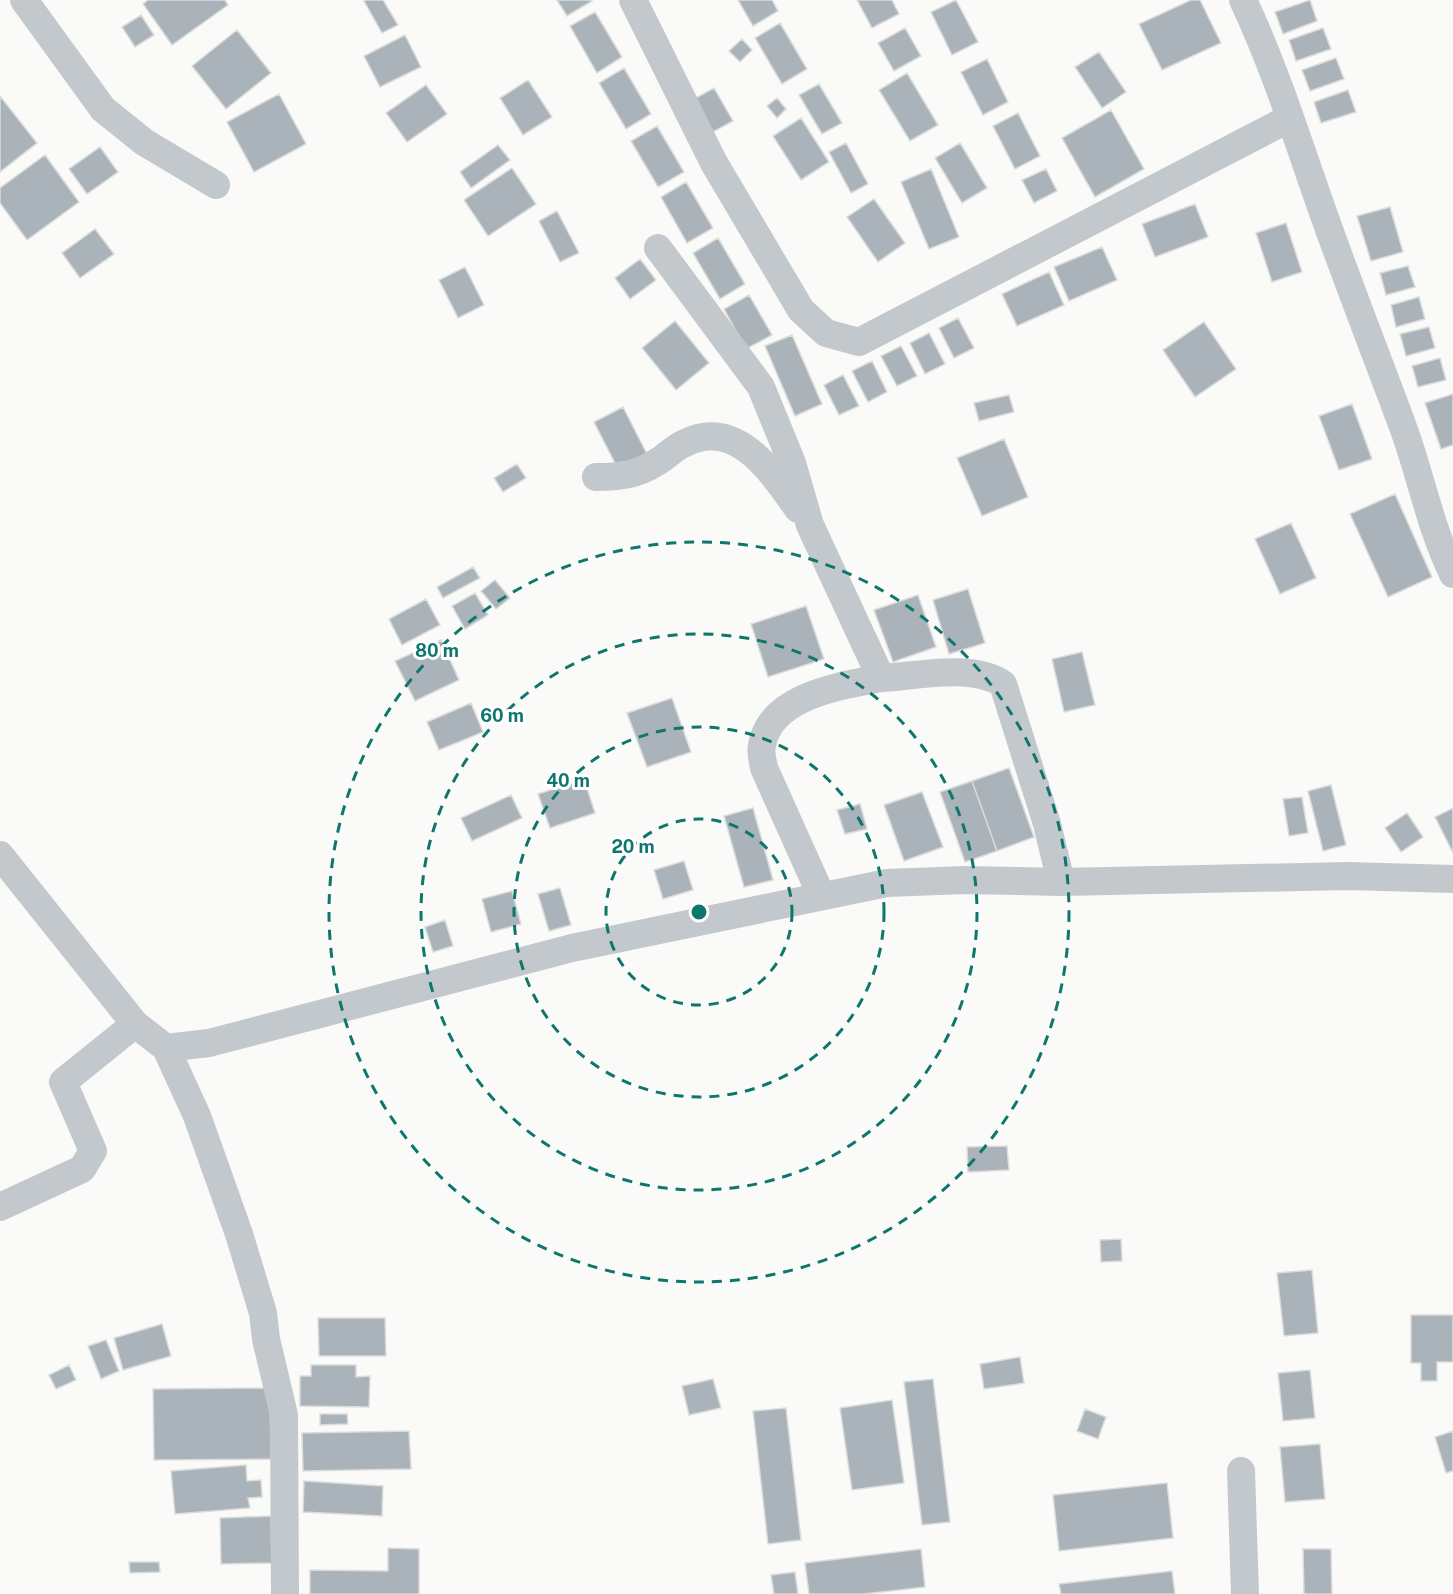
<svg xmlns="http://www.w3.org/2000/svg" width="1453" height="1594" viewBox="0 0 1453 1594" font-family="'Public Sans',sans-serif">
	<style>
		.building { fill: #aab3b9; stroke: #dcdcda; stroke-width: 1.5 }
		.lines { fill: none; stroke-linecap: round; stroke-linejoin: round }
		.minor { stroke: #c3c8cc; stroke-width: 28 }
		.ring { fill: none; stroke: #0f766e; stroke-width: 3; stroke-dasharray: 10 8 }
		.centre { fill: #0f766e; stroke: #fff; stroke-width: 3 }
		.ring-label { font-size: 18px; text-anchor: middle; font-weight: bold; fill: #0f766e; stroke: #fff; stroke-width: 6; stroke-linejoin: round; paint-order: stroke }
	</style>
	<rect width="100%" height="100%" fill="#fafaf8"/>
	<path class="building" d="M148,0H225L228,5L172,45L143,4Z
		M366,0H383L398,25L382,33L364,1Z
		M557,0H591L592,1L567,16Z
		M738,0H772L778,11L753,26Z
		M857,0H892L899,14L872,28Z
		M956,0L978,42L952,55L931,12Z
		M1191,0H1200L1221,43L1162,70L1139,24Z
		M1310,0L1317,21L1283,34L1275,12Z
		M595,12L622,57L597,73L570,26Z
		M141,15L154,35L135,47L122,27Z
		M780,23L807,69L782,84L755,38Z
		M905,28L921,56L894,71L878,43Z
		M1323,28L1331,49L1296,61L1289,40Z
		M237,30L271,73L226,109L192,66Z
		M405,35L421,67L380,87L364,56Z
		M742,39L752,50L740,62L729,51Z
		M1099,52L1126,92L1102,108L1075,67Z
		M1336,58L1344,79L1310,91L1302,70Z
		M987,59L1008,102L983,115L961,72Z
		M624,68L651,114L626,129L599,83Z
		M907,73L938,125L910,141L879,90Z
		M528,80L552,117L523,135L500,98Z
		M819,84L842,123L822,134L799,95Z
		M426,85L447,114L407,142L386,113Z
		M714,88L733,121L713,132L694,99Z
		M1348,90L1356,112L1321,123L1314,102Z
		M279,94L306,144L254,172L227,122Z
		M0,96L37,143L0,172Z
		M777,98L786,109L777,118L767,106Z
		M1111,110L1144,169L1095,197L1062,138Z
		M1018,113L1040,156L1015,169L993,126Z
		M801,118L829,162L801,180L773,136Z
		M657,126L684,172L658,187L631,141Z
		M846,143L868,184L851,193L829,152Z
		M960,143L987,188L962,203L935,158Z
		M498,145L510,160L471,188L460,172Z
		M100,147L118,172L87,194L69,169Z
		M45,155L79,202L27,240L0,203V188Z
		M512,168L536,204L488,236L464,200Z
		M931,169L959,237L929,249L901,182Z
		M1046,169L1057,191L1034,203L1022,180Z
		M686,182L713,228L687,243L661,197Z
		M874,199L905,243L878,262L847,217Z
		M1195,204L1208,237L1155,257L1142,224Z
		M1390,207L1403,252L1371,261L1357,216Z
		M557,211L579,253L560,262L539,221Z
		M1286,223L1302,272L1272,282L1256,233Z
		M95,229L114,254L80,278L62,253Z
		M718,238L745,284L720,299L693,253Z
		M1102,247L1117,280L1069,301L1054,267Z
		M640,259L656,280L630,299L615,278Z
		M1408,266L1415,287L1386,295L1380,273Z
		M465,267L484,305L458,318L439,280Z
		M1049,272L1064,305L1017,326L1002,294Z
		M749,295L772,335L746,349L724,309Z
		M1419,297L1425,319L1396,327L1391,305Z
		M958,318L974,348L954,358L939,328Z
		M675,321L709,363L676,390L642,348Z
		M1204,322L1236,369L1195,397L1163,350Z
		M1429,327L1435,348L1406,356L1400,334Z
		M929,333L945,364L925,374L910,343Z
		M792,335L822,404L795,416L765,346Z
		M901,346L917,376L897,386L881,356Z
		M1440,358L1446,380L1418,387L1412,366Z
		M872,361L887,392L868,402L852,371Z
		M843,375L859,406L839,415L824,385Z
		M1453,394V445L1441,449L1425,403Z
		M1009,395L1014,412L979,421L974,403Z
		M1352,404L1372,459L1339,470L1319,416Z
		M623,407L649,458L620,473L594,422Z
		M1004,439L1028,497L982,516L957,458Z
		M517,464L526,478L503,492L494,478Z
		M1395,494L1432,577L1388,597L1350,514Z
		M1291,523L1316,578L1280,594L1255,539Z
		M473,567L480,578L443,598L437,587Z
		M495,580L510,598L496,609L481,591Z
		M968,589L985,643L949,654L933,600Z
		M475,593L488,615L465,629L452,606Z
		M918,595L936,647L893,662L874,610Z
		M426,599L440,625L402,645L389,619Z
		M806,606L824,659L768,677L751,624Z
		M441,640L459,680L415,701L395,661Z
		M1082,652L1095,705L1064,712L1052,659Z
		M672,698L691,752L647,767L627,713Z
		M471,703L483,732L439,750L427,722Z
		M1009,768L1034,837L997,851L972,781Z
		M584,779L595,813L550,828L538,794Z
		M972,781L997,851L965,862L940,792Z
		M1331,785L1346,845L1323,851L1308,791Z
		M922,792L943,847L904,861L884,805Z
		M511,795L522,818L472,841L461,818Z
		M1302,797L1308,833L1289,836L1283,799Z
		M860,804L867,829L845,834L837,810Z
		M753,808L773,880L744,887L724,816Z
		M1453,808V853L1435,817Z
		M1407,813L1423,837L1401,852L1385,828Z
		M684,861L693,890L663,899L654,870Z
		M560,888L571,925L549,931L538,894Z
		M512,891L521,924L491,932L482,899Z
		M445,920L453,946L433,952L425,927Z
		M1007,1146L1009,1170L968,1172L967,1147Z
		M1121,1239L1122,1261L1101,1262L1100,1240Z
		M1312,1270L1318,1333L1284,1336L1277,1273Z
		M1411,1315H1453V1362H1437V1381H1421V1363H1411Z
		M318,1318H385L386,1356H319Z
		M162,1324L171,1356L123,1370L114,1338Z
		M106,1340L119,1371L101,1379L88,1346Z
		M1020,1357L1024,1383L984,1389L980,1364Z
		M69,1365L76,1380L56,1389L49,1375Z
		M311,1365H356V1377L370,1376L369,1407L300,1406V1376H311Z
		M1310,1370L1315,1418L1283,1421L1278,1373Z
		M713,1379L721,1408L689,1415L682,1386Z
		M933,1379L950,1522L922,1525L904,1382Z
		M270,1388L271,1459L154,1460L153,1389Z
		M892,1400L904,1483L852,1490L840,1408Z
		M786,1408L801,1540L768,1544L753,1411Z
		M1085,1409L1106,1417L1098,1439L1077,1431Z
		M320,1414H347L348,1424L320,1425Z
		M409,1431L411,1469L303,1471L302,1433Z
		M1453,1431V1471L1446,1473L1435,1437Z
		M1320,1444L1325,1499L1285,1502L1280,1447Z
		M246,1465L247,1481L261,1480L262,1497L248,1498L250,1508L175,1514L171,1471Z
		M304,1481L383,1486L382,1516L303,1512Z
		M1167,1483L1173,1538L1059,1551L1053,1495Z
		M271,1516L272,1563L221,1564L220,1518Z
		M388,1548L419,1549V1594H310V1570L388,1571Z
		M921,1549L925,1587L864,1594H809L805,1563Z
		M1303,1549H1331L1332,1594H1304Z
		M129,1562H159L160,1572L130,1573Z
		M1172,1571L1175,1594H1061L1059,1584Z
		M795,1572L798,1594H774L771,1575Z"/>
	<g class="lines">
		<path class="minor" d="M24,0L103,109L144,142L216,185
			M633,0L714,163L801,310L826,333L859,342L1290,118
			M1243,0C1276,70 1299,145 1325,218C1350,288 1377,357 1403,427C1421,476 1430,527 1453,574
			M658,248L761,387L792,463L810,525L881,678C918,676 972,663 1003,684L1047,824L1061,882
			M596,477C619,477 637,475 657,462C666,457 674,448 683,444C736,416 772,472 798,509
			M0,855L135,1024L166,1048L209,1043L572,948L887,883L964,880L1061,882L1348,876L1453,879
			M821,895L764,768C763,761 760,752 762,745C771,695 841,686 881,678
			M166,1048L197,1116L239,1234L263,1313L266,1339L284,1415L285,1594
			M0,1207L82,1169L93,1151L63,1082L135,1024
			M1241,1471L1245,1594"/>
	</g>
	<g class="ring">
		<circle cx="699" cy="912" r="93"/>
		<circle cx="699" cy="912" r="185"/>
		<circle cx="699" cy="912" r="278"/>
		<circle cx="699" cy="912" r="370"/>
	</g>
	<circle cx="699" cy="912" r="9" class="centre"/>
	<g class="ring-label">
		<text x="437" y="657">80 m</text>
		<text x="502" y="722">60 m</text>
		<text x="568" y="787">40 m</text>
		<text x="633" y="853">20 m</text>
	</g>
</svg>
